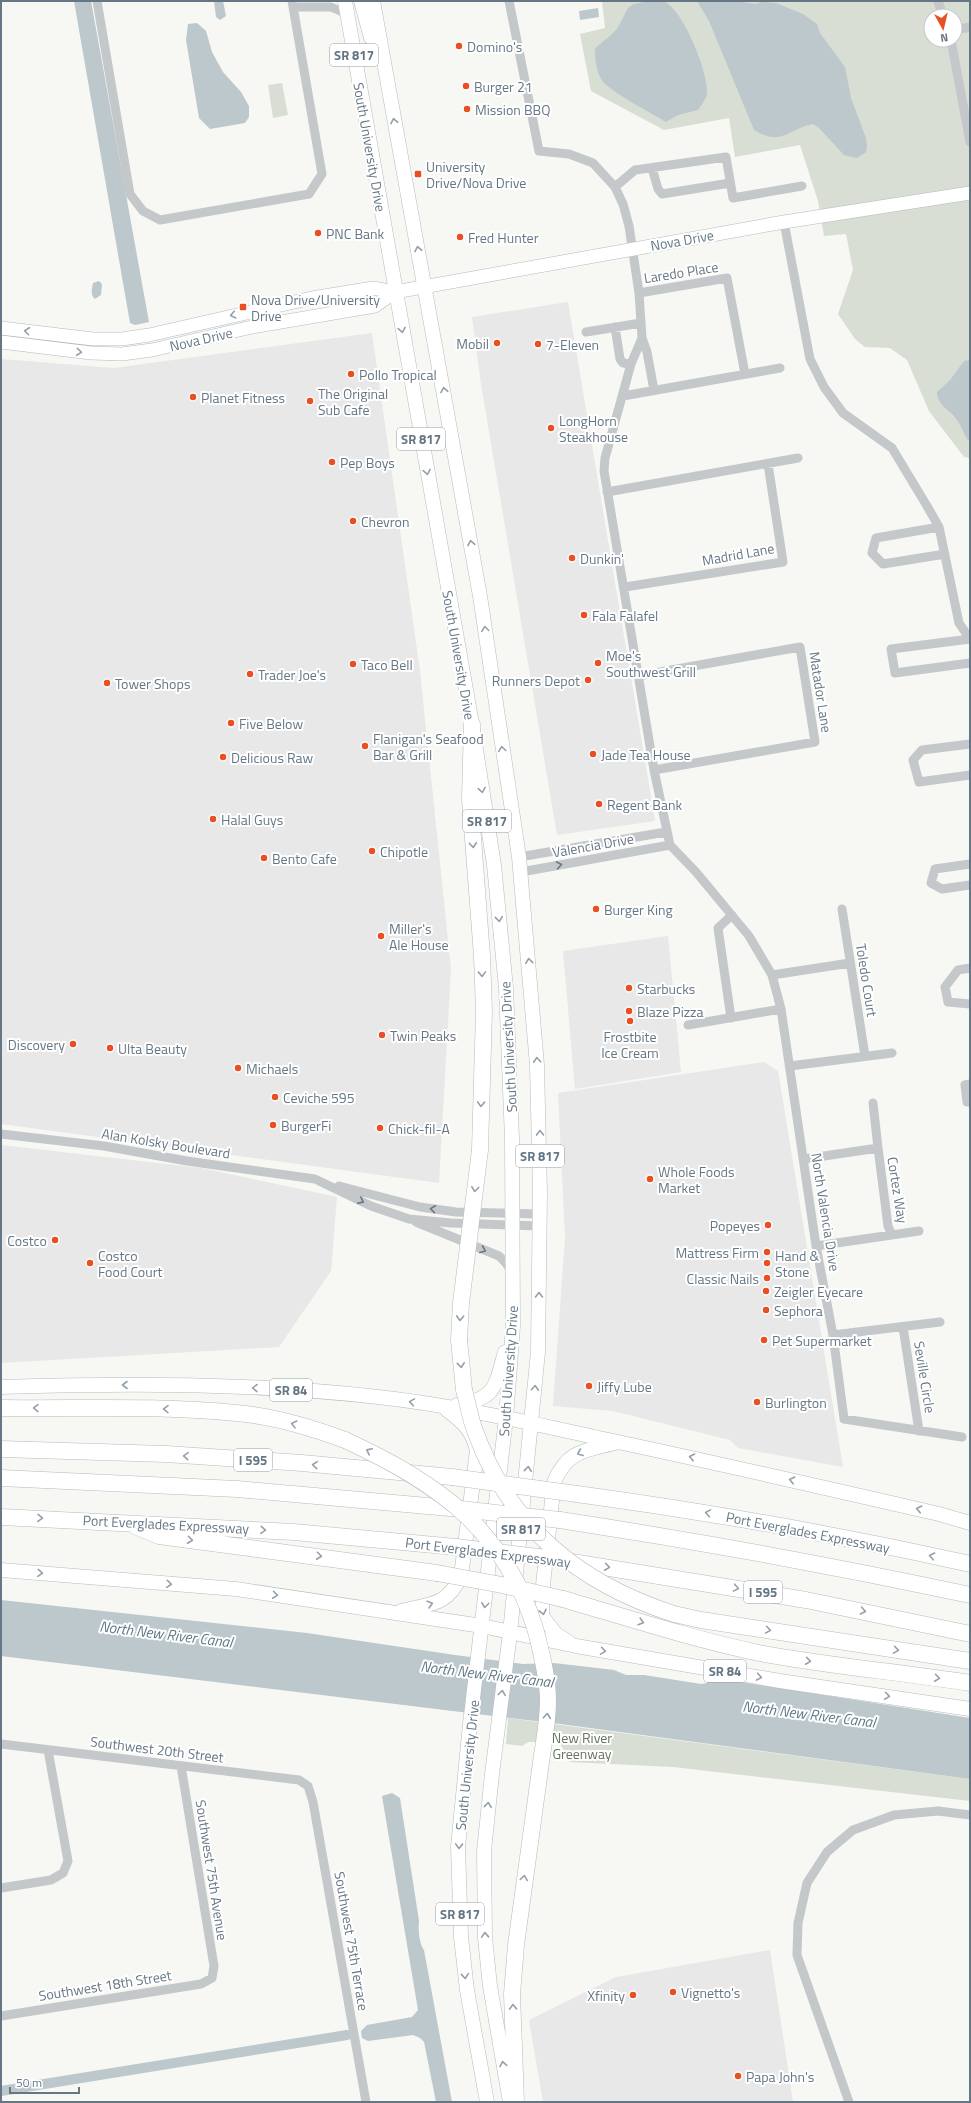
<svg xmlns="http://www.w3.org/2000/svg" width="971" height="2103" viewBox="0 0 971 2103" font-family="'Titillium Web',sans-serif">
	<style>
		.built { fill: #e7e8e7 }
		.green { fill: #d8ded4; fill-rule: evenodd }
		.water { fill: #bcc8cc }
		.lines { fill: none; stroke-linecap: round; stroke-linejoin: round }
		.canal { stroke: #bcc8cc; stroke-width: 10 }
		.secondary-casing { stroke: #b4babe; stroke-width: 14 }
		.primary-casing { stroke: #b7bbbf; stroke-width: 15 }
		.highway-casing { stroke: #b7babd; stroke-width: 17 }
		.street { stroke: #c4c8cb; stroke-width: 9 }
		.secondary { stroke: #fff; stroke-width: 13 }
		.primary { stroke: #fff; stroke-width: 14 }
		.highway { stroke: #fff; stroke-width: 16 }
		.highway-bridge-casing { stroke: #b7babd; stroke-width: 17; stroke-linecap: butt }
		.highway-bridge { stroke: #fff; stroke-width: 16 }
		.oneway { stroke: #93a0aa }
		.oneway2 { stroke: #657785 }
		.poi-dot { fill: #e84f22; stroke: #fff; stroke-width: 1.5 }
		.labels { text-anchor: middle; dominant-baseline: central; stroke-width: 4; stroke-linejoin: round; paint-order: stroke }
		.shield { fill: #fff; stroke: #93a0aa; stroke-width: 1 }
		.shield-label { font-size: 13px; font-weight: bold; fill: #657785 }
		.poi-label { font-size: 14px; fill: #657785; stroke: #fff; text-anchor: start }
		.street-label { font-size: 14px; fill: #657785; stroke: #fff }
		.park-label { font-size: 14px; fill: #657760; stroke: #fff }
		.water-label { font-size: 15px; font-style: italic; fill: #607982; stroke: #fff }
	</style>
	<rect width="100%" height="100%" fill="#f7f7f3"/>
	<path class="built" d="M568,302L655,821L557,835L481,384L472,317Z
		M372,333L420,671L451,969L439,1183L1,1124V359L114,368Z
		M668,936L681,1072L575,1089L563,951Z
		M764,1062L778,1071L843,1467L738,1448L730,1440L613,1411L553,1406L565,1237L558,1093Z
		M1,1145L201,1168L337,1197L331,1271L279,1347L1,1363Z
		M770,1950L793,2102H543L529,2020L616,1977Z"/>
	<path class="green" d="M602,1H970V458L964,457L929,411L907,360L890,348L865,347L855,339L838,314L853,270L846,234L824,236L818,201L800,145L735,157L729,118L664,130L591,91L580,34L605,28ZM931,16H955V40H931Z
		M282,83L288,115L273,118L268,85Z
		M508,1718L970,1779V1801L673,1767L570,1762L561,1745L552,1742H528L522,1746L506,1744Z"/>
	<path class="water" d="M74,1H91L149,322L135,325L130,323Z
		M214,1H223L226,16L220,20L216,17Z
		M651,1C654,1 660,0 663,1C683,8 709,74 707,94C706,99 701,106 698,110L678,115L666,122C652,113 608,91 601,79C596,69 595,59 595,49C601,42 613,35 618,27C631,6 622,5 651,1Z
		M697,1H735L755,4L762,2L776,3L803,14L817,24L820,33L845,67L851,98L866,138L867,147L866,152L857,158L844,155L819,128L813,124C788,129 782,147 754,130L709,21Z
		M598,8L599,17L580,20L579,11Z
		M197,23L206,31L212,52L223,72L241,92L249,106V117L245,123L210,129L199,118L186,40L188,24Z
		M99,281L102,284L101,295L95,299C90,295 92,288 93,283Z
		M970,360V440H968C963,434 962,426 957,420C950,409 937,406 937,392L950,380L964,361Z
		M1,1600L307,1633L455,1655L523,1664L554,1663L614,1670L626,1675H644L701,1684L707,1683L709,1677L970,1718V1779L560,1724L1,1656Z
		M392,1793L400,1798L419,1921C418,1929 419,1943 424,1950L452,2102H436L424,2042L420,2038L413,2035L368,2041L362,2038L361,2031L367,2025L412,2017L418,2010L382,1796Z"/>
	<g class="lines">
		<path class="canal" d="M1,2091L347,2035"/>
		<g class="secondary-casing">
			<path id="secondary" d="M1,328L93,339H122L149,335L312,298L373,288L395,292L784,222L970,193
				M1,342L91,353L122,354L152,350L252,327L375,306L395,292"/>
		</g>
		<g class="primary-casing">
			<path id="primary" d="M345,1L472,724L494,865L506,988L512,1139L513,1326L506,1418L470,1724L458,1847L461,1937L467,1990L487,2102
				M361,1L371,38
				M373,1L480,596L519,857L537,1065L540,1193L538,1352L510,1633L492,1774L484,1851L485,1938L490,1986L510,2102
				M1,1387C127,1383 253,1383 378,1397C452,1405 526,1422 599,1438C713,1462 826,1488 939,1514L970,1523
				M457,1405C496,1399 495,1387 505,1352
				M1,1570L236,1589L482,1626L576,1646L780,1681L970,1709
				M401,1611C430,1604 447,1606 461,1576L477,1451C473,1431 463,1422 447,1410
				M570,1643L556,1634L542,1616L543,1585L554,1482C568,1450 584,1451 615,1443"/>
		</g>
		<g class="highway-casing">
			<path id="highway" d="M472,724L470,799L482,956L484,1011L480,1150
				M459,1340L464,1390
				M1,1408C79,1409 158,1405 236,1413C273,1416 310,1427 345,1440
				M1,1449L166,1454L302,1463L452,1477
				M1,1478L237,1489L461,1509
				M577,1494C709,1512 840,1535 970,1564
				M1,1517L294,1532L456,1547
				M560,1520C698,1541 834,1566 970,1595
				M135,1526L159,1536L437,1573
				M566,1561L806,1600L970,1634
				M563,1599C628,1618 693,1639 759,1653C829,1666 900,1672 970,1683
				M674,1614L701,1620L970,1661
				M516,2102L512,1994L516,1945L542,1755"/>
		</g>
		<path class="street" d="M97,1L130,194L143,211L160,220L309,194L322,174L292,1
			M509,1L539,151L569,154L593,163L615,187L623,204L629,226L639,293L642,338L631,364L605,458L604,471L654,770L670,845L696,872L749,936L772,975L781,1009L816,1246L833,1335L844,1419L962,1437
			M938,1L943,16
			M294,7H331L347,14
			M955,30L970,27
			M951,40L970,142
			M652,168L658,189L662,194L730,183
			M615,187L635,170L726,157L733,198L802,186
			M784,222L810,359L824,387L843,413L892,448L927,506L939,527L959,623L970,639
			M639,293L727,278L745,374
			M615,327L620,359L623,363L631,364
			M586,332L641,323
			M642,338L647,352L654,390
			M623,396L780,368
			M607,492L798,458
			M939,527L876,538L872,553L883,564L945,554
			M625,587L783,562L768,464
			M970,639L891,649L895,673L970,663
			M638,676L800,647L815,742L654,770
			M970,744L922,750L913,760L919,782L970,775
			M519,857L666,832
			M970,864L935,869L931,883L942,889L970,885
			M521,872L670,845
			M842,909L865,1056
			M970,968L958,970L945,987L948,1002L970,1004
			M772,975L850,963
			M731,1018L718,928L732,915
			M688,1025L781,1009
			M790,1066L892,1053
			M970,1084L965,1085L967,1102H970
			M873,1103L878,1148
			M1,1134L104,1146L187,1161L315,1179L371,1206L409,1219L451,1223L540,1226
			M804,1159L878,1148L888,1226L892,1235
			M339,1186L420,1207L456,1212L540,1214
			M416,1222L499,1256L506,1263L512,1273
			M816,1246L919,1231
			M903,1327L919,1431
			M833,1335L940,1322
			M1,1744L299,1780L308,1786L313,1802L366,2102
			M1,1888L51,1880L63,1873L68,1861L48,1750
			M1,2016L201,1984L212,1978L214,1966L181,1766
			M849,2102L797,1955L798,1923L807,1883L827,1852L853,1830L894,1815L938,1811L970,1815"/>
		<use href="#secondary" class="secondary"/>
		<use href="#primary" class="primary"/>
		<use href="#highway" class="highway"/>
		<g class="highway-bridge-casing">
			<path id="highway-bridge" d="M459,1340L461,1303L480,1150
				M464,1390C468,1403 470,1418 475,1431C510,1527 578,1583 674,1614
				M345,1440C438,1483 508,1531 537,1635C542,1656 548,1679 548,1700C548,1718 545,1737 542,1755
				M452,1477L577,1494
				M461,1509L560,1520
				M456,1547L555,1559
				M437,1573L502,1585L563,1599"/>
		</g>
		<use href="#highway-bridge" class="highway-bridge"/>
	</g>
	<defs><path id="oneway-chevron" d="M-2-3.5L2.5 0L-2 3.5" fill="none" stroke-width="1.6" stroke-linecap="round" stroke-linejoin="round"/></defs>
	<g class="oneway">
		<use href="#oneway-chevron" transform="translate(394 121) rotate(-101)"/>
		<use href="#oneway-chevron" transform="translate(418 249) rotate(-100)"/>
		<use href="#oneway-chevron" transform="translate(233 315) rotate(167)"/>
		<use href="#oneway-chevron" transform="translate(402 330) rotate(80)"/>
		<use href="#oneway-chevron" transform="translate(27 331) rotate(-173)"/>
		<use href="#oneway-chevron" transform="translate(79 352) rotate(6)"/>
		<use href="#oneway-chevron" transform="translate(444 390) rotate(-100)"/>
		<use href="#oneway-chevron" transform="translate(427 472) rotate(80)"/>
		<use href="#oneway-chevron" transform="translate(471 543) rotate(-100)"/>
		<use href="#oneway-chevron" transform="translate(485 629) rotate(-98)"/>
		<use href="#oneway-chevron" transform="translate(502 749) rotate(-98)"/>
		<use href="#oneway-chevron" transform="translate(482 790) rotate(81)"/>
		<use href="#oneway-chevron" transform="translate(473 845) rotate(85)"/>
		<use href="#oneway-chevron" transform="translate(499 919) rotate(84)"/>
		<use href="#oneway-chevron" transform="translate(529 961) rotate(-96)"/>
		<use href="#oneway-chevron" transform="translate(482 974) rotate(88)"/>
		<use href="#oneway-chevron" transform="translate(537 1060) rotate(-94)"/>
		<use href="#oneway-chevron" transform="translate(481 1104) rotate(92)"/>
		<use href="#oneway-chevron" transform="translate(540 1133) rotate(-91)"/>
		<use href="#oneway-chevron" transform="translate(475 1189) rotate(97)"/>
		<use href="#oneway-chevron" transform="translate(539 1295) rotate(-90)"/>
		<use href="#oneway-chevron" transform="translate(460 1318) rotate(93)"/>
		<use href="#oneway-chevron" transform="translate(461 1365) rotate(84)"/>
		<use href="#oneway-chevron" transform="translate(125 1385) rotate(-180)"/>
		<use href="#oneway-chevron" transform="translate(255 1388) rotate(-178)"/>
		<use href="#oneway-chevron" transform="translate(535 1388) rotate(-86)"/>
		<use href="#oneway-chevron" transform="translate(412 1402) rotate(-171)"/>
		<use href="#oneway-chevron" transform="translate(36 1408) rotate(-179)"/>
		<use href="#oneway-chevron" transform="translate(166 1409) rotate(-179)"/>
		<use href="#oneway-chevron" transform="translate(294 1424) rotate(-166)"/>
		<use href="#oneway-chevron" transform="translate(369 1451) rotate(-154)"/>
		<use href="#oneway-chevron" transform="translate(580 1453) rotate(157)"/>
		<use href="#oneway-chevron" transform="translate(186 1456) rotate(-176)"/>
		<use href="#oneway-chevron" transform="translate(692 1457) rotate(-167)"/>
		<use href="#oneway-chevron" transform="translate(315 1465) rotate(-175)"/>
		<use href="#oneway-chevron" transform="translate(528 1469) rotate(-84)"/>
		<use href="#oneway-chevron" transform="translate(792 1480) rotate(-167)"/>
		<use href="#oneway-chevron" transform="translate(919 1509) rotate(-167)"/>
		<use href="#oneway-chevron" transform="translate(708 1513) rotate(-170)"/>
		<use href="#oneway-chevron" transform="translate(40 1518) rotate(2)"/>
		<use href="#oneway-chevron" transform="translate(263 1530) rotate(3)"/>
		<use href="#oneway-chevron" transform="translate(190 1540) rotate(7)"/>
		<use href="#oneway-chevron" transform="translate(319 1556) rotate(7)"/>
		<use href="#oneway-chevron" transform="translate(932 1556) rotate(-168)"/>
		<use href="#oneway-chevron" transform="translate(607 1567) rotate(8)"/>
		<use href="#oneway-chevron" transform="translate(40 1573) rotate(5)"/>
		<use href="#oneway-chevron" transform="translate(169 1584) rotate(5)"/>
		<use href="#oneway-chevron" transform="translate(736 1588) rotate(10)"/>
		<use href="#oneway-chevron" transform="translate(275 1595) rotate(8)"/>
		<use href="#oneway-chevron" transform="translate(430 1604) rotate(-16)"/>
		<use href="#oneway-chevron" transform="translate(485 1605) rotate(97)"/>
		<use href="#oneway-chevron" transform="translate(863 1611) rotate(11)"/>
		<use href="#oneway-chevron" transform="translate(543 1612) rotate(78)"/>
		<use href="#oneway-chevron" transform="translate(641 1622) rotate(17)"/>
		<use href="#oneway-chevron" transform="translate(768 1630) rotate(9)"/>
		<use href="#oneway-chevron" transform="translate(896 1650) rotate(9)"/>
		<use href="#oneway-chevron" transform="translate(603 1651) rotate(9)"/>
		<use href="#oneway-chevron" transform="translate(808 1661) rotate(8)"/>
		<use href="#oneway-chevron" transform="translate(759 1677) rotate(10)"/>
		<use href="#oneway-chevron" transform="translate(937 1678) rotate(8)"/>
		<use href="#oneway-chevron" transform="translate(502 1693) rotate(-83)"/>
		<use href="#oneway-chevron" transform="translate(887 1696) rotate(8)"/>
		<use href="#oneway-chevron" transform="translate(547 1716) rotate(-85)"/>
		<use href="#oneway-chevron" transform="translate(488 1805) rotate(-84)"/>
		<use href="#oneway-chevron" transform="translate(459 1846) rotate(92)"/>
		<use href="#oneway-chevron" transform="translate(524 1878) rotate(-82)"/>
		<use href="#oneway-chevron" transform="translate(485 1935) rotate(-92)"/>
		<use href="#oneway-chevron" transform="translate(465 1976) rotate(84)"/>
		<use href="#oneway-chevron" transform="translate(513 2007) rotate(-92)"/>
		<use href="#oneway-chevron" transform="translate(503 2064) rotate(-100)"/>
	</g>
	<g class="oneway2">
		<use href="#oneway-chevron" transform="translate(559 865) rotate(-10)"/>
		<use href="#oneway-chevron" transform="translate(361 1201) rotate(27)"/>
		<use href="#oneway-chevron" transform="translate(433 1209) rotate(-172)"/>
		<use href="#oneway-chevron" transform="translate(483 1250) rotate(23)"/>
	</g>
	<g class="poi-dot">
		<circle cx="459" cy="46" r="4"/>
		<circle cx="466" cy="86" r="4"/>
		<circle cx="467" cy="109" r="4"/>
		<rect x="414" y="170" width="8" height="8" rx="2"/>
		<circle cx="318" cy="233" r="4"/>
		<circle cx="460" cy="237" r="4"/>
		<rect x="239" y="303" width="8" height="8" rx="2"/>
		<circle cx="497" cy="343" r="4"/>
		<circle cx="538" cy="344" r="4"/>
		<circle cx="351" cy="374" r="4"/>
		<circle cx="193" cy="397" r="4"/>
		<circle cx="310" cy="401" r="4"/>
		<circle cx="551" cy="428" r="4"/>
		<circle cx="332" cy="462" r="4"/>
		<circle cx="353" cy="521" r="4"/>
		<circle cx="572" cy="558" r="4"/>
		<circle cx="584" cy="615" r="4"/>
		<circle cx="598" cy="663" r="4"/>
		<circle cx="353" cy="664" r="4"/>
		<circle cx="250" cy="674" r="4"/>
		<circle cx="588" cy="680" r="4"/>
		<circle cx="107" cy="683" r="4"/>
		<circle cx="231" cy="723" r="4"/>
		<circle cx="365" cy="746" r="4"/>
		<circle cx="593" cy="754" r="4"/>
		<circle cx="223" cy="757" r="4"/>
		<circle cx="599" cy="804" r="4"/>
		<circle cx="213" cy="819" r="4"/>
		<circle cx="372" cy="851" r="4"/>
		<circle cx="264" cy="858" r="4"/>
		<circle cx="596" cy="909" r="4"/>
		<circle cx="381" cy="936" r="4"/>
		<circle cx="629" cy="988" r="4"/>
		<circle cx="629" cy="1011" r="4"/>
		<circle cx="630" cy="1021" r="4"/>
		<circle cx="382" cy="1035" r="4"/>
		<circle cx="73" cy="1044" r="4"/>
		<circle cx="110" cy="1048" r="4"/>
		<circle cx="238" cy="1068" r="4"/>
		<circle cx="275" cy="1097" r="4"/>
		<circle cx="273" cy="1125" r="4"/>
		<circle cx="380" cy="1128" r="4"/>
		<circle cx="650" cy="1179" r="4"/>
		<circle cx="768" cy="1225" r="4"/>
		<circle cx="55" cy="1240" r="4"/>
		<circle cx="767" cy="1252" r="4"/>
		<circle cx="90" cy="1263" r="4"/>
		<circle cx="767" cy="1263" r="4"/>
		<circle cx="767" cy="1278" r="4"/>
		<circle cx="766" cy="1291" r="4"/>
		<circle cx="766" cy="1310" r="4"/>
		<circle cx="764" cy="1340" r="4"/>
		<circle cx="589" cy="1386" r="4"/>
		<circle cx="757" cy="1402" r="4"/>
		<circle cx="673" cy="1992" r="4"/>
		<circle cx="633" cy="1995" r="4"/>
		<circle cx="738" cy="2076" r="4"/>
	</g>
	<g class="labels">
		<g class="shield">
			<rect x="330" y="44" width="48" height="22" rx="3"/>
			<rect x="397" y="428" width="48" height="22" rx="3"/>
			<rect x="463" y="810" width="48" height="22" rx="3"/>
			<rect x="516" y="1145" width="48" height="22" rx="3"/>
			<rect x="270" y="1379" width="42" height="22" rx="3"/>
			<rect x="234" y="1449" width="38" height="22" rx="3"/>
			<rect x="497" y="1518" width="48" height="22" rx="3"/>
			<rect x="744" y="1581" width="38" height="22" rx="3"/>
			<rect x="704" y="1660" width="42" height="22" rx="3"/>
			<rect x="436" y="1903" width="48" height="22" rx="3"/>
		</g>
		<g class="shield-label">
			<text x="354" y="55">SR 817</text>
			<text x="421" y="439">SR 817</text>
			<text x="487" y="821">SR 817</text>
			<text x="540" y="1156">SR 817</text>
			<text x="291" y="1390">SR 84</text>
			<text x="253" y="1460">I 595</text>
			<text x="521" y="1529">SR 817</text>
			<text x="763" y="1592">I 595</text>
			<text x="725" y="1671">SR 84</text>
			<text x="460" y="1914">SR 817</text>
		</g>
		<g class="poi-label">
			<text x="467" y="46">Domino's</text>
			<text x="474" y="86">Burger 21</text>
			<text x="475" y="109">Mission BBQ</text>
			<text x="426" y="166">University<tspan x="426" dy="16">Drive/Nova Drive</tspan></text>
			<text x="326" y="233">PNC Bank</text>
			<text x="468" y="237">Fred Hunter</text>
			<text x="251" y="299">Nova Drive/University<tspan x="251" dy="16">Drive</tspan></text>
			<text x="489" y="343" text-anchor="end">Mobil</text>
			<text x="546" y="344">7-Eleven</text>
			<text x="359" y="374">Pollo Tropical</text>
			<text x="318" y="393">The Original<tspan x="318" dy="16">Sub Cafe</tspan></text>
			<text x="201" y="397">Planet Fitness</text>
			<text x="559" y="420">LongHorn<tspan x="559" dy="16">Steakhouse</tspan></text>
			<text x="340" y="462">Pep Boys</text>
			<text x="361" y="521">Chevron</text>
			<text x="580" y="558">Dunkin'</text>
			<text x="592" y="615">Fala Falafel</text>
			<text x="606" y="655">Moe's<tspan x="606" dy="16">Southwest Grill</tspan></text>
			<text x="361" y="664">Taco Bell</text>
			<text x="258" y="674">Trader Joe's</text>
			<text x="580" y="680" text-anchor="end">Runners Depot</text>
			<text x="115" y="683">Tower Shops</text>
			<text x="239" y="723">Five Below</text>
			<text x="373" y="738">Flanigan's Seafood<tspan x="373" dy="16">Bar &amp; Grill</tspan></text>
			<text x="601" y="754">Jade Tea House</text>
			<text x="231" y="757">Delicious Raw</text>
			<text x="607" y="804">Regent Bank</text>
			<text x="221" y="819">Halal Guys</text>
			<text x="380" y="851">Chipotle</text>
			<text x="272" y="858">Bento Cafe</text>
			<text x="604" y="909">Burger King</text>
			<text x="389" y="928">Miller's<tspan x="389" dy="16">Ale House</tspan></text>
			<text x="637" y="988">Starbucks</text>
			<text x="637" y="1011">Blaze Pizza</text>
			<text x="390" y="1035">Twin Peaks</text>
			<text x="630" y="1036" text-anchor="middle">Frostbite<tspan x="630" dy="16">Ice Cream</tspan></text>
			<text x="65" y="1044" text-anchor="end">Discovery</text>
			<text x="118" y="1048">Ulta Beauty</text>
			<text x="246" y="1068">Michaels</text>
			<text x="283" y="1097">Ceviche 595</text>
			<text x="281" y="1125">BurgerFi</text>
			<text x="388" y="1128">Chick-fil-A</text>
			<text x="658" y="1171">Whole Foods<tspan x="658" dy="16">Market</tspan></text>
			<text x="760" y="1225" text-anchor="end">Popeyes</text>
			<text x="47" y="1240" text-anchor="end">Costco</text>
			<text x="759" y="1252" text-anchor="end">Mattress Firm</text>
			<text x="98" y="1255">Costco<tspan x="98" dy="16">Food Court</tspan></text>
			<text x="775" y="1255">Hand &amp;<tspan x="775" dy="16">Stone</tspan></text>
			<text x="759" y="1278" text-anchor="end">Classic Nails</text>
			<text x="774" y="1291">Zeigler Eyecare</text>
			<text x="774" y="1310">Sephora</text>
			<text x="772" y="1340">Pet Supermarket</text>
			<text x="597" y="1386">Jiffy Lube</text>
			<text x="765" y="1402">Burlington</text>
			<text x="681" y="1992">Vignetto's</text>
			<text x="625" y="1995" text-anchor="end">Xfinity</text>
			<text x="746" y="2076">Papa John's</text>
		</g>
		<g class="street-label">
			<text transform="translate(370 147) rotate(80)">South University Drive</text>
			<text transform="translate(682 240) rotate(-10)">Nova Drive</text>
			<text transform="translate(681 272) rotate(-9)">Laredo Place</text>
			<text transform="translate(201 339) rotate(-13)">Nova Drive</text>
			<text transform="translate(738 554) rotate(-10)">Madrid Lane</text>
			<text transform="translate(459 655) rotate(80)">South University Drive</text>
			<text transform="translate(821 692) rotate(81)">Matador Lane</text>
			<text transform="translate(593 845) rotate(-10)">Valencia Drive</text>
			<text transform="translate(867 980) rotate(81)">Toledo Court</text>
			<text transform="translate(508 1047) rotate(-93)">South University Drive</text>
			<text transform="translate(166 1143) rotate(9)">Alan Kolsky Boulevard</text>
			<text transform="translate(898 1190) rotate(81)">Cortez Way</text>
			<text transform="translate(826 1212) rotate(81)">North Valencia Drive</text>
			<text transform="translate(508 1371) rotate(-86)">South University Drive</text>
			<text transform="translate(925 1377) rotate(81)">Seville Circle</text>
			<text transform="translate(166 1524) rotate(3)">Port Everglades Expressway</text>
			<text transform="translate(808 1532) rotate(11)">Port Everglades Expressway</text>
			<text transform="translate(488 1552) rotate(7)">Port Everglades Expressway</text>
			<text transform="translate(157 1749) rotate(7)">Southwest 20th Street</text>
			<text transform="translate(467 1765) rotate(-84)">South University Drive</text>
			<text transform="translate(212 1870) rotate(81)">Southwest 75th Avenue</text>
			<text transform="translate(352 1941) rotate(80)">Southwest 75th Terrace</text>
			<text transform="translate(105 1985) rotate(-9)">Southwest 18th Street</text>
		</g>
		<g class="park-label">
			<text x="582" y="1737">New River<tspan x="582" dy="16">Greenway</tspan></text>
		</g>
		<g class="water-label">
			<text transform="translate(166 1634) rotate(7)">North New River Canal</text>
			<text transform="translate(487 1674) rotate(7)">North New River Canal</text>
			<text transform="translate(809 1714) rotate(7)">North New River Canal</text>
		</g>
	</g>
	<rect width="971" height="2103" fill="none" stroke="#657785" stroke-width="4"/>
	<g transform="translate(943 28) rotate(172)"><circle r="19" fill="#ffffff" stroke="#c1c9ce"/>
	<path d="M0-3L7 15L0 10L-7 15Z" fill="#e84f22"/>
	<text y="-6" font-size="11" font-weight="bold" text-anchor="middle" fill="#657785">N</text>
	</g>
	<path d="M10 2087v6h69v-6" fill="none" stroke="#657785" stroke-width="2"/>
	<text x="16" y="2087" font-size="12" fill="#657785" stroke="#ffffff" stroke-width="3" paint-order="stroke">50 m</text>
</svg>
